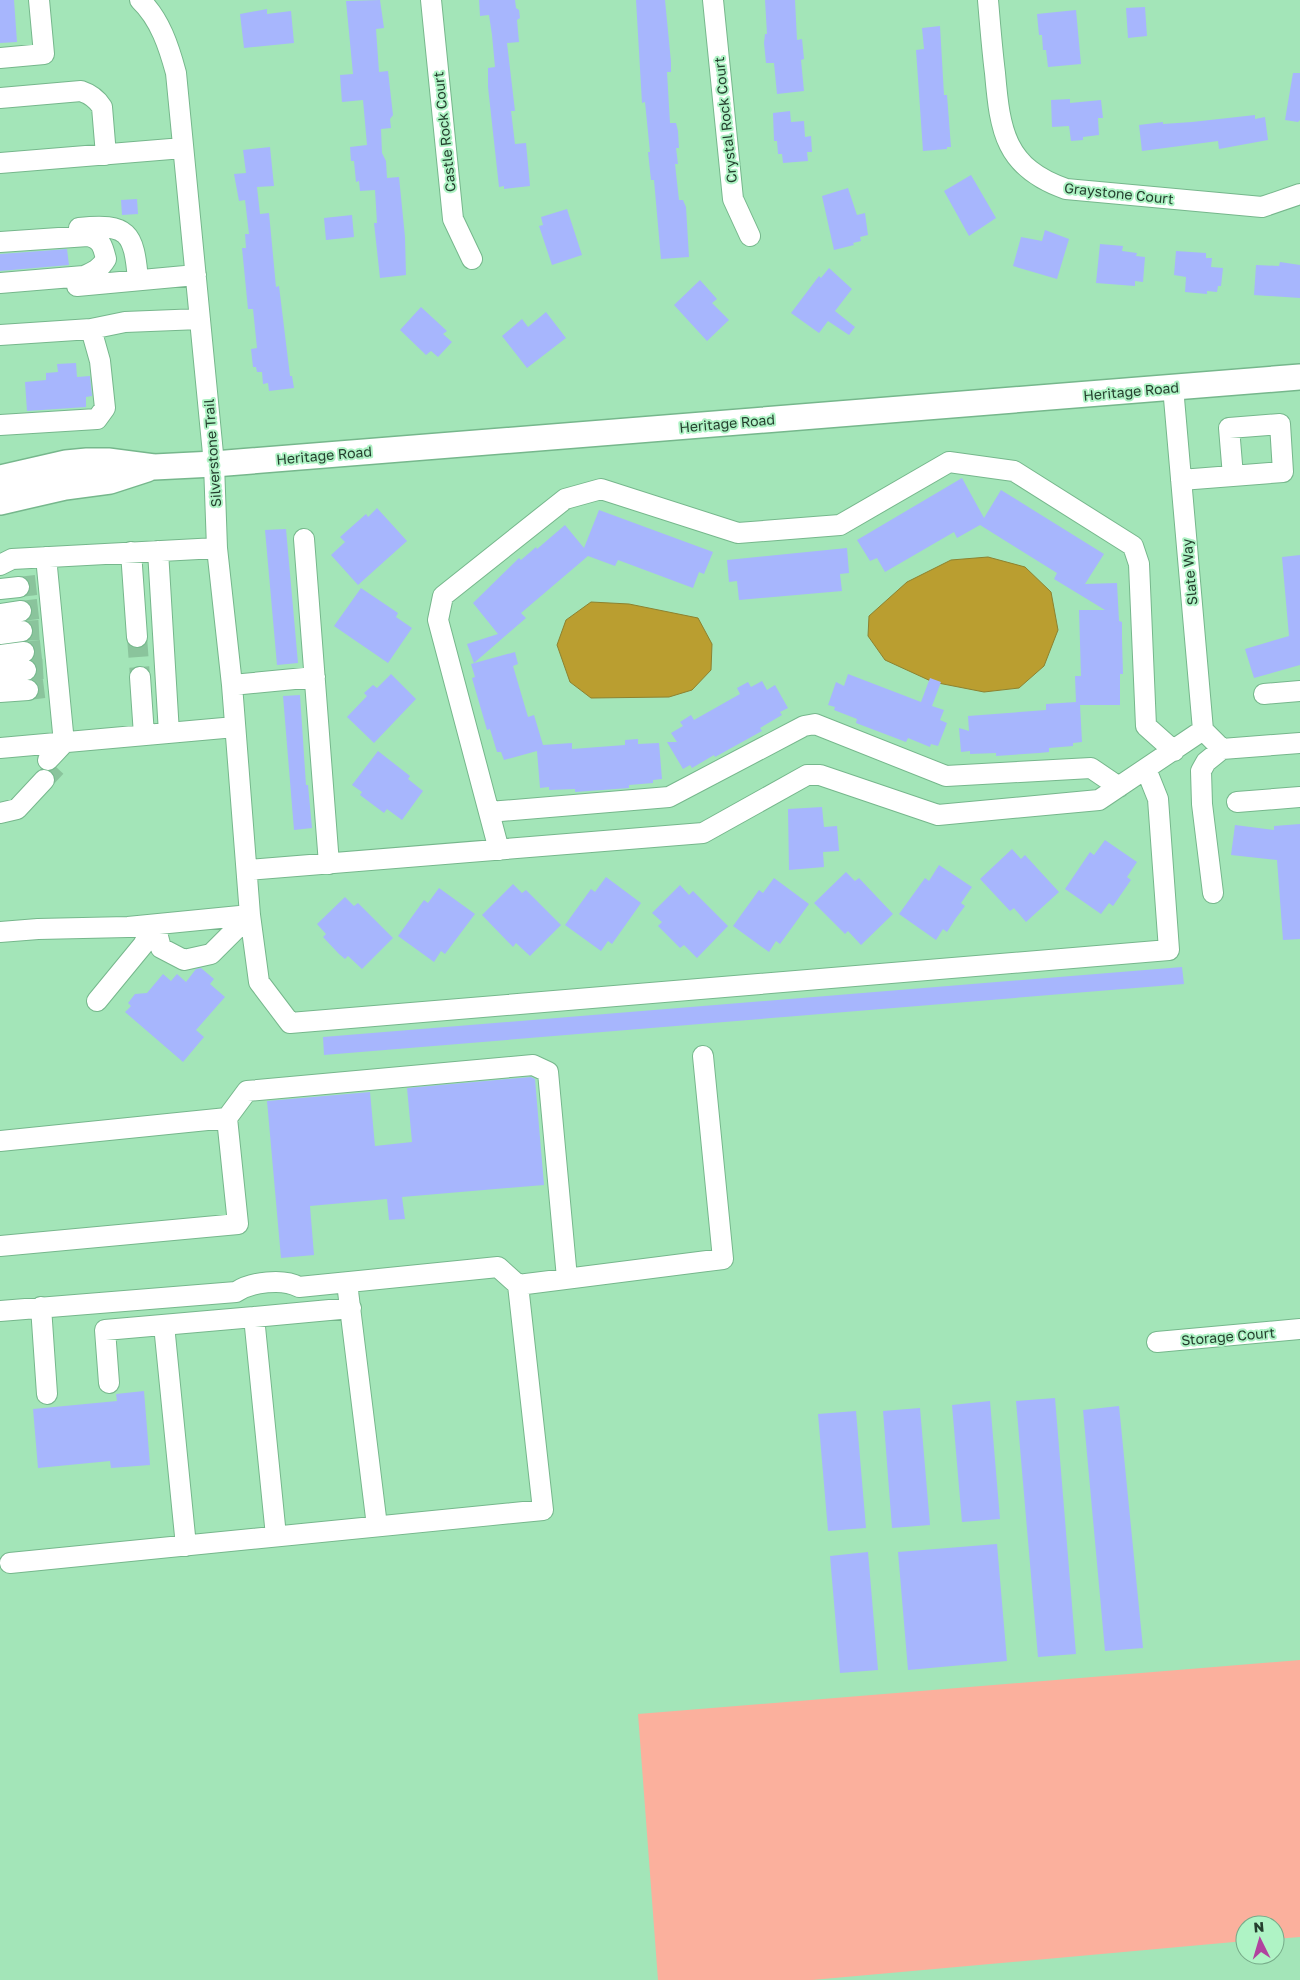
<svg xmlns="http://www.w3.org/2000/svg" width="1300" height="1980" viewBox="0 0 1300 1980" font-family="'Golos Text',sans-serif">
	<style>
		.green { fill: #fbb09d }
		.water { fill: #ba9e30; stroke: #8d822f }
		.building { fill: #a7b6fd }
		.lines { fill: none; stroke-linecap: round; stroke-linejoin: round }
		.minor-tunnel { stroke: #8ac49c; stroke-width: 20; stroke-dasharray: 20 10; stroke-linecap: butt }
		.minor-casing { stroke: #76b78c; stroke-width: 22 }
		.major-casing { stroke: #76b78c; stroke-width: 28 }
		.minor { stroke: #fff; stroke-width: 20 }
		.major { stroke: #fff; stroke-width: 25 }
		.labels { text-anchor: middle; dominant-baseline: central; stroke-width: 4; stroke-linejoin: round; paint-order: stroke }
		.street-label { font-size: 14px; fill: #243f2e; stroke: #aff3c5 }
	</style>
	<rect width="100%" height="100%" fill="#a3e5b8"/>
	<path class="green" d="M1300,1660V1937L1275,1939V1925H1245V1941L812,1980H658L638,1714Z"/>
	<path class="water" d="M988,557L1025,567L1051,592L1058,630L1044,666L1019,688L984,692L933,682L885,660L868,636L869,616L907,582L951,560Z
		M591,602L629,604L698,618L712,644L711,670L692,690L669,697L591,698L570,682L557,645L566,620Z"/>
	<path class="building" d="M0,0H14L17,42L0,43Z
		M380,0L384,28L376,29L379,72L388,71L393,115L390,119L391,128L381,129L382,153L386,161L387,178L399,177L405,237L406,275L380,278L374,223H377L375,190L360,191L359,181L356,182L354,161H351L350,147L367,145L363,100L342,102L340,75L353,74L346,1Z
		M479,0H515L516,8L519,10L520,18L517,20L519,42L507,43L515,111H511L515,144L526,143L530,186L504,189V186L499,187L488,87V68L495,67L492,35L489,15L480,16Z
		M636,0H665L671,62V72H667L670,123H676L678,131L679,148H676L678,164H675L679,200H683L686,207L689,257L661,259L654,180H651L648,152H650L645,102L642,103Z
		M765,0H795L797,40L802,39L804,59L801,60L804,91L777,94L774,63H766L764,43L765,34H767Z
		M1145,7L1147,36L1128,38L1126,8Z
		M267,9V14L291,11L294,43L244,48L240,14Z
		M1076,10L1081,64L1048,67L1046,50H1043L1042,35H1039L1037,14Z
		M940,26L944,95H947L951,147H947V149L923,151L916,50L924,49L922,28Z
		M1293,73H1300V120L1298,122L1285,120Z
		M1070,99V103L1101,100L1103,118H1098L1099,135L1083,137V140L1071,141L1069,126L1052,127L1051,100Z
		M790,111L791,122L804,121L805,137L811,136L812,152H807L808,161L783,163L782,154H778L777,141H774L773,113Z
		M1255,115V119L1265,117L1268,140L1219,149L1218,141L1142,151L1139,125L1163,122V124L1192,122Z
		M270,147L274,186L257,187L260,214L269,213L276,287L279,286L290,376H292L294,388L269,391L268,383L263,384L262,372H257L256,367H253L251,349L257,348L253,309H248L242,248H246L245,234H249L245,200L239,201L234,174L246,173L243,150Z
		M971,175L996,218L969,236L944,191Z
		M848,188L857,215L865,213L868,235L860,237L861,241L853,243L854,245L834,250L822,196Z
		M137,199L138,214L122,215L121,200Z
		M567,209L582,255L552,265L539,226L543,225L541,217Z
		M352,215L354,237L326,240L324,218Z
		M1045,230L1069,239L1057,279L1013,266L1021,237L1042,241Z
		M1100,244L1123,246L1122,251L1137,253L1136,256L1145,257L1143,282L1135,281V286L1096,283Z
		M67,249L69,265L0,271V254Z
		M1176,251L1206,253V258H1212L1211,267L1223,268L1221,286H1218L1217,292L1207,291V294L1185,292L1186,277L1174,275Z
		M1280,262L1300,265V298L1254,295L1256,265L1279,266Z
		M829,268L852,289L835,311L855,327L849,335L828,321L819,333L791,313L819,276L821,278Z
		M700,280L717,299L712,303L729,320L707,341L674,305Z
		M421,307L447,331L443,334L452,342L438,357L431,351L426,355L400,330Z
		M546,312L566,338L527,368L502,336L522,319L528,327Z
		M76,363L77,377L90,376L92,396L86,397V407L27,411L25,382L46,380V373L58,372L57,364Z
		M962,478L984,518L1001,490L1104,554L1085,584L1117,583L1119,621L1122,622V639L1123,674H1120V705H1080L1082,742L1073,743V746L1049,748V752L1039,753L996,756V753L970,754V751L961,752L959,728L969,731L968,716L1046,710V704L1076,702L1075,676H1081L1079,610H1105L1054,579L1057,573L980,525L957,538L954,532L885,572L877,558L870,561L857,540Z
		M377,508L407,541L358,585L331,555L345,542L340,537L366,514L368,517Z
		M599,510L713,552L704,574L699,572L693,588L618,560L615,566L588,556L521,613L526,618L474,663L467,644L498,634L473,603L519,558L521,560L536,547L537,549L565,525L584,548Z
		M286,529L298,663L277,665L265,530Z
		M847,548L849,573L840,574L842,591L739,600L737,581L729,582L727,560Z
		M1300,555V665L1254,678L1245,649L1289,636L1282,557Z
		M361,588L398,613L396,617L412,628L388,663L334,626Z
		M515,652L518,664L513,666L528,717L534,715L543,745L572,743V749L625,745V740L638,739V744L659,743L662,779L653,780V783L629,785V788L575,792V789L549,790V787L540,788L537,751L504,760L501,752H497L490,729L487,730L472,678L475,677L471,664Z
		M391,674L416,699L374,743L347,717L367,696L364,693L373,685L377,688Z
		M848,674L921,702L930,678L941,682L932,706L944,710L940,720L947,723L938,746L931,744L930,747L908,738L906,742L856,723L857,719L834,710L835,707L828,705L836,682L844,686Z
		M762,681L767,690L775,685L788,708L780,712L782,715L760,728L762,731L715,757L714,755L692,768L690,765L683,769L667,742H677L671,733L683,726L680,722L691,715L694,720L740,694L737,688L748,682L751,687Z
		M300,695L306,785H308L312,828L294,830L283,696Z
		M378,751L410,776L408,779L423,791L402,820L387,809L384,813L360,795L362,792L352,785Z
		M822,807L824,827L837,826L839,851L823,852L824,867L789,870L788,809Z
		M1300,824V939L1283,940L1277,860L1231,855L1235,825L1274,830V826Z
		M1105,840L1137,862L1127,877L1131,880L1113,906L1109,903L1101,914L1065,889L1090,852L1094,855Z
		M1012,849L1021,859L1025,855L1059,892L1026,922L1014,908L1010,911L980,879Z
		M939,865L972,887L961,903L965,906L956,918L947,932L943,929L936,940L899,914L925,878L929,881Z
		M846,872L855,881L859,878L893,914L861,945L848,931L845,934L814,903Z
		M606,877L641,903L612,944L608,941L601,951L565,925L591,889L595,892Z
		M774,878L809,904L780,944L776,941L769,952L733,926L759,890L763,893Z
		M513,884L522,893L526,890L561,925L530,956L516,943L513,947L482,915Z
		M680,885L689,895L693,891L728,926L697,958L684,945L680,948L658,926L662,922L652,913Z
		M439,888L475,914L445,954L441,951L434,962L398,936L424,900L428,903Z
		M345,897L354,906L358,903L393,938L362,969L348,956L345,959L339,954L323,937L326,934L317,924Z
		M1182,967L1184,984L324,1055L323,1037Z
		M201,968L214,979L210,984L225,997L196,1030L204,1037L183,1062L125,1012L131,1006L128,1003L135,994L147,993L163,974L171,981L177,974L186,982L196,969Z
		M531,1077L535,1079L544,1185L402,1197L405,1219L389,1220L387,1199L310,1206L314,1255L281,1258L267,1101L370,1092L375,1146L412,1142L407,1088Z
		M144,1391L150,1465L111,1468L110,1461L38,1468L33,1409L117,1401L116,1394Z
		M1055,1398L1076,1654L1038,1657L1016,1401Z
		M990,1401L1000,1519L962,1522L952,1405Z
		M1119,1406L1143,1648L1105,1651L1083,1410Z
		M920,1408L930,1525L892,1528L883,1411Z
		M856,1411L866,1528L828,1531L818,1414Z
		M997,1544L1007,1661L908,1670L898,1552Z
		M868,1552L878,1670L840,1673L830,1556Z"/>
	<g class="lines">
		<path class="minor-tunnel" d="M19,587L36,585
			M21,611L38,609
			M22,631L39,630
			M137,637L140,677
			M24,652L41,650
			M26,670L43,669
			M28,690L44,688
			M44,780L56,767"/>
		<g class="minor-casing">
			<path id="minor" d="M140,0C160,19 169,47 176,73L214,464L217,548L232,685L250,915L259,982L290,1023L1169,950L1158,799L1146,769
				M431,0L453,219L472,259
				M713,0L733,199L750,236
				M988,0C990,24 992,49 995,73C1000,131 1005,168 1066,189L1262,207L1300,194
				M0,58L44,54L39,0
				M0,98L81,91C90,94 97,99 102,107L106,155
				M0,163L183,148
				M79,228C128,223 134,232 138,280
				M0,242L88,236C101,239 103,246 106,259C100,269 94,272 84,276L0,283
				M77,286L196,275
				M0,335L91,329L125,322L200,319
				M1173,387L1203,730L1222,749
				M0,425L97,419L105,408L100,361L91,329
				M1181,480L1283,472L1280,424L1229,428L1233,476
				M304,539L329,864
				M158,551L169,733
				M131,552L137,637
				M46,557L64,743L48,760
				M0,565L12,559L217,548
				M0,589L19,587
				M0,614L21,611
				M0,634L22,631
				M0,655L24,652
				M0,673L26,670
				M140,677L144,735
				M232,685L315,677
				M0,692L28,690
				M1264,694L1300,691
				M0,748L235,727
				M1222,749L1300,743
				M1237,802L1300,797
				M489,812L669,797L804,726L815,724L946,776L1091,768L1119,787
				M0,813L17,809L44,780
				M499,850L438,620L443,596L565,499L601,489L738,533L840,525L949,462L1014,471L1133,546L1139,564L1146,726L1174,751
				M247,870L703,833L807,775H820L938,815L1099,800L1203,730
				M1213,893L1202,804L1201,771L1206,762L1222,749
				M155,925L161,948L184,960L211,954L250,915
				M0,932L38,929L128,927L250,915
				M97,1001L143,945L155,925
				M227,1118L247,1091L533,1065L548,1072L567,1278
				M0,1141L227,1118L238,1224L0,1246
				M347,1283L377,1526
				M518,1285L723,1259L703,1056
				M41,1307L47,1394
				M0,1311L236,1292C251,1282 283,1278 299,1287L498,1267L518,1285L543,1510L10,1563
				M254,1317L351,1308
				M164,1325L186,1546
				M1157,1342L1300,1329
				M109,1383L105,1330L254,1317L276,1536"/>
		</g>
		<g class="major-casing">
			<path id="major" d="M0,478L66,463L87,461H108L154,467L214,464L1300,377
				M0,502L65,487L110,481L147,469"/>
		</g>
		<use href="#minor" class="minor"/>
		<use href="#major" class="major"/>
	</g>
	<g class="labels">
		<g class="street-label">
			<text transform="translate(725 120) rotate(-96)">Crystal Rock Court</text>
			<text transform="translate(444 132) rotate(-96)">Castle Rock Court</text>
			<text transform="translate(1119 193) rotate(6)">Graystone Court</text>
			<text transform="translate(1131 391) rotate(-5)">Heritage Road</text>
			<text transform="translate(727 423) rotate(-5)">Heritage Road</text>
			<text transform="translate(212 453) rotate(-94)">Silverstone Trail</text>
			<text transform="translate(324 455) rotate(-5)">Heritage Road</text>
			<text transform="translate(1189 572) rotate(-95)">Slate Way</text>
			<text transform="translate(1228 1336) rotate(-5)">Storage Court</text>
		</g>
	</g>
	<g transform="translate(1260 1940) rotate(355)"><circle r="24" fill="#aff3c5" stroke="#77ab89"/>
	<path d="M0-4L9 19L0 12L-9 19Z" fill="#b1429f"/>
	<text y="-8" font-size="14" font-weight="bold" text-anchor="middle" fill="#243f2e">N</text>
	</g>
</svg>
